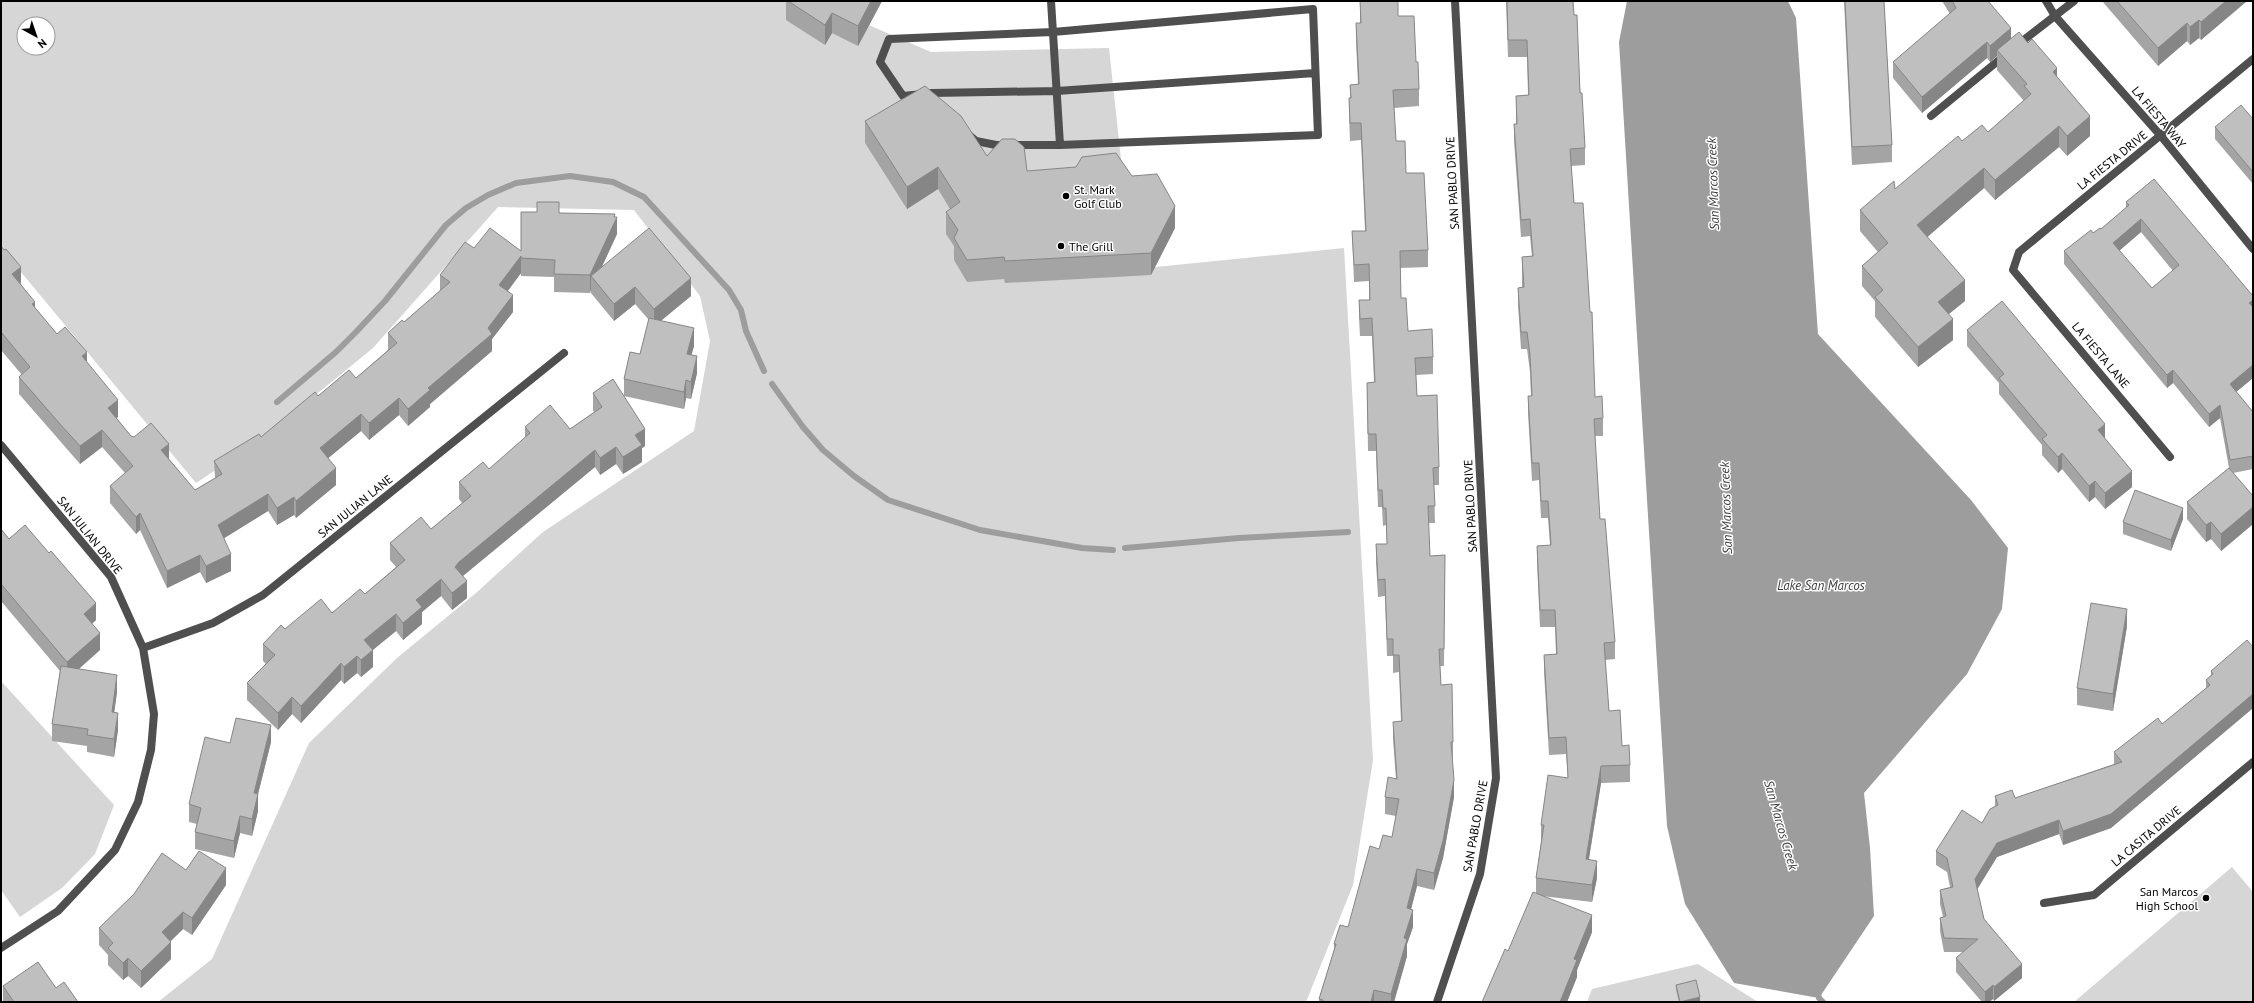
<svg xmlns="http://www.w3.org/2000/svg" width="2254" height="1003" viewBox="0 0 2254 1003" font-family="'PT Sans',sans-serif">
	<style>
		.green { fill: #d6d6d6; fill-rule: evenodd }
		.water { fill: #9d9d9d }
		.lines { fill: none; stroke-linecap: round; stroke-linejoin: round }
		.stream { stroke: #9d9d9d; stroke-width: 6 }
		.lane { stroke: #4f4f4f; stroke-width: 8 }
		.street { stroke: #4f4f4f; stroke-width: 8 }
		.wall { fill: #a4a4a4; fill-rule: evenodd }
		.shaded-wall { fill: #868686 }
		.building { fill: #bfbfbf; stroke: #868686; fill-rule: evenodd }
		.poi-dot { fill: #000; stroke: #fff; stroke-width: 1.5 }
		.labels { text-anchor: middle; dominant-baseline: central; stroke-width: 3; stroke-linejoin: round; paint-order: stroke }
		.street-label { font-size: 12px; fill: #000; stroke: #fff }
		.poi-label { font-size: 12px; fill: #000; stroke: #fff; text-anchor: start }
		.water-label { font-size: 13px; font-style: italic; fill: #3e3e3e; stroke: #fff }
	</style>
	<rect width="100%" height="100%" fill="#fff"/>
	<path class="green" d="M1,1H813L931,52L1109,48L1125,196L1126,270L1344,248L1373,760L1353,885L1306,1002H158L212,959L309,743L397,658L476,593L543,532L694,431L710,341L700,296L634,210L498,207L373,348L258,442L196,483L1,248ZM24,24H48V48H24Z
		M1,681L114,805L95,854L62,888L20,917L1,890Z
		M2232,867L2253,892V1002H2074Z
		M1698,964L1758,1002H1587L1592,989Z"/>
	<path class="water" d="M1627,1H1788L1796,18L1818,334L1971,500L2008,548L2002,609L1967,674L1864,793L1870,848L1874,916L1819,998L1734,983L1685,904L1667,826L1619,42Z"/>
	<g class="lines">
		<path class="stream" d="M772,384L803,427L823,450L854,476L888,500L980,530L1082,548L1113,550
			M277,402L336,352L356,332L385,301L446,225L466,208L488,195L516,183L570,176L613,182L644,197L729,290L741,310L746,331L764,371
			M1125,548L1239,538L1348,532
			M1817,989L1819,998L1823,1002"/>
		<path class="lane" d="M1051,1L1060,145
			M2016,46L2074,1
			M1931,116L2004,56
			M969,135L976,141L996,145H1060L1318,135L1313,9L1053,32L889,39L880,62L903,96L932,93L1057,91L1315,73"/>
		<path class="street" d="M2046,1L2055,16L2161,136L2253,249
			M1,445L111,577L143,648L154,714L151,750L138,802L115,850L58,911L1,948
			M2170,457L2013,270L2019,252L2253,59
			M143,648L213,623L263,595L564,353
			M2044,903L2094,895L2253,762
			M1437,1002L1480,874L1496,778L1455,1"/>
	</g>
	<path class="wall" d="M786,1H882L858,46L832,33L825,45L786,20Z
		M1360,1H1398V16L1416,62L1419,89V106L1394,108L1396,141L1428,250V267L1400,268L1401,298L1408,331L1433,357V374L1416,375L1417,396L1439,467V485H1434L1435,523H1428L1430,556L1445,555L1444,666H1440L1441,685L1453,742V759H1452L1454,797L1443,858L1434,890L1417,886L1411,909L1413,927L1407,944V956L1394,1002H1319V999L1334,950V944L1348,927L1379,849L1392,837L1396,816L1385,814V797L1396,779L1393,739V722L1401,721L1399,672L1393,673V656H1387L1385,596L1378,597L1376,562V544H1387L1386,525L1383,526L1382,507H1378L1376,451H1368L1367,383L1374,382L1372,336H1360L1359,318V300H1369V281L1354,282L1352,231H1365L1361,140L1350,141L1349,115V98H1350V85L1358,84L1356,41V23H1360Z
		M1506,1H1573L1585,148V165L1571,166L1574,203L1595,397L1603,418V436H1595L1600,519L1615,642V659L1605,660L1609,711L1622,746L1630,765V782L1601,783L1589,859L1597,878L1592,902L1542,896L1592,932L1577,970V977L1567,1002H1482L1508,951L1536,893V878L1541,842V825L1568,778L1566,754L1549,755L1544,672V655L1556,654L1555,627H1540L1537,563V546L1550,545L1548,518H1541L1539,480L1532,481L1528,413V396H1531L1530,372L1527,349H1521L1518,305V288L1522,287V257L1532,256L1530,236L1521,237L1514,141V124H1516V96L1528,95L1527,57H1508Z
		M1844,1H1884L1892,145V162L1852,165Z
		M1942,1H1988L2011,38L2057,78L2090,136L2067,156L2059,147L1995,200L1984,188L1927,237L1965,301L1948,314L1953,340L1918,367L1875,317V301L1862,286V266L1878,252L1860,231V210L1895,189L1962,141L1988,132L2024,101L1997,70V56L1990,62L1987,58L1922,113L1893,78V62L1950,14Z
		M2102,1H2247L2201,40L2199,38L2190,45L2187,41L2158,66Z
		M2253,119V184L2215,139V127Z
		M865,121L987,156L1027,171L1132,176L1175,228L1151,275L1005,283L1004,279L967,282L954,260V246L946,234V212L950,209L938,189L907,209L865,143Z
		M2126,202L2253,296V378L2236,392L2253,412V469L2233,473L2253,496V524L2221,551L2211,539L2206,542L2187,519V502L2229,468L2220,418L2209,427L2173,383L2167,388L2064,264V251L2093,233L2101,229L2126,208ZM2141,232L2173,271L2152,288L2119,251Z
		M559,213L615,217L617,234L602,267L691,296L661,321L694,346L691,355L697,373L691,399L686,398L684,409L624,396L645,446L642,448V462L623,474L616,464L600,475L595,467L463,576L467,598L452,610L441,596L422,612V624L403,640L396,631L373,650V667L361,677L357,673L344,684L341,680L301,723L292,714L278,730L247,700V683L266,664L263,661V644L285,629L332,613L365,594L396,567L390,560V543L431,529L462,503L459,499V482L489,469L525,438V427L570,429L594,412L593,410V393L624,396V379L640,354L649,320L635,304L614,321L591,293V289L590,293L554,292V277L521,276V273L508,291L513,312L492,339V351L430,404V407L408,426L399,415L369,440L361,431L328,458L336,485L296,518L294,515L277,525L268,511L224,538L231,571L206,583L200,572L167,588L140,530L136,534L110,503V486L125,473L102,447L80,464L60,441L19,394V377L22,375L1,350V246L21,284L35,308L57,334L87,362L118,417L116,418L131,436L169,459L195,490L215,478L214,461L261,437L318,396L356,378L388,350V333L404,322L440,291V275L474,248L521,251Z
		M1967,330L2105,439L2132,487L2105,509L2095,497L2089,502L2062,469L2058,473L2042,455V445L1999,394V383L1967,346Z
		M2183,519L2171,551L2123,534V522Z
		M1,529L9,539L96,620L92,624L100,650L79,669L117,692L114,712L118,730L114,757L87,752V746L52,741V724L60,671L1,601Z
		M2127,626L2113,711L2077,705V688Z
		M2253,647V708L2111,828L2063,845L2059,834L1997,857L1977,889L1984,919L2022,978L1994,1001L1993,999L1989,1002H1982L1956,972V958L1963,952H1944L1940,931V918L1943,917L1940,904V890L1950,887L1947,872L1936,865V851L1982,823L1995,806V796L2015,798L2114,764V752L2162,724L2206,688V680L2211,675V671Z
		M271,742L258,794V811L252,836L240,833L234,858L195,849V832L197,824L189,822V804L230,743Z
		M186,870L226,885L192,935L183,929L171,941V959L141,988L128,976L123,980L108,965V955L99,945V928Z
		M1676,985L1700,1002H1679L1676,990Z
		M3,986L56,988L78,1002H3Z"/>
	<path class="shaded-wall" d="M871,1H882L858,46V26Z
		M2226,1H2247L2201,40V22Z
		M832,13V33L825,45V25Z
		M2199,20V38L2190,45V27Z
		M2187,23V41L2158,66V48Z
		M2011,28V44L1997,50V56L1990,62V46Z
		M1987,42V58L1922,113V97Z
		M2057,68V89L2053,72Z
		M2090,116V136L2067,156V136Z
		M2059,126V147L1995,200V180Z
		M938,167V189L907,209V187Z
		M1984,168V188L1917,246V225Z
		M1175,206V228L1151,275V253Z
		M615,214V221L617,217V234L595,281L591,276V289L590,293V275Z
		M2141,219V232L2113,256V243Z
		M521,256V273L499,302V285Z
		M21,267V284L12,274Z
		M691,278V296L654,326V309Z
		M1965,280V301L1938,323V302Z
		M635,287V304L614,321V304Z
		M513,295V312L492,339V351L430,404V407L408,426V409L488,328Z
		M2253,300V313L2249,303Z
		M35,302V319L32,304Z
		M1953,319V340L1918,367V347Z
		M694,328V346L687,371V354Z
		M87,352V369L82,356Z
		M697,356V373L691,399V382Z
		M2253,365V378L2230,397V384Z
		M2173,370V383L2167,388V375Z
		M686,380V398L684,409V392Z
		M399,398V415L369,440V423Z
		M118,400V417L108,425V408Z
		M2220,405V418L2209,427V414Z
		M361,414V431L320,465V448Z
		M2105,424V440L2098,430Z
		M645,429V446L642,448V462L623,474V457L635,435Z
		M102,430V447L80,464V446Z
		M169,444V461L161,450Z
		M616,447V464L600,475V458Z
		M595,450V467L459,579L455,567L459,562Z
		M2062,453V469L2058,473V457Z
		M336,468V485L296,518V501Z
		M2132,471V487L2105,509V493Z
		M2095,481V497L2089,502V486Z
		M268,494V511L218,542V525Z
		M294,497V515L277,525V508Z
		M2253,507V524L2221,551V534Z
		M2183,508V519L2171,551V540Z
		M140,513V530L136,534V517Z
		M2211,522V539L2206,542V525Z
		M231,554V571L206,583V566Z
		M200,555V572L167,588V571Z
		M441,579V596L422,612V624L403,640V623L416,600Z
		M467,581V598L452,610V593Z
		M96,603V620L84,631V614Z
		M2127,609V626L2113,711V694Z
		M396,614V631L364,657V640Z
		M100,633V650L67,679V662Z
		M373,650V667L361,677V660Z
		M357,656V673L344,684V667Z
		M341,663V680L301,723V706Z
		M117,675V692L112,729V712Z
		M2253,694V708L2111,828L2063,845V831Z
		M292,697V714L278,730V713Z
		M118,713V730L114,757V739Z
		M271,725V742L254,810V793Z
		M1601,766V783L1586,876V859Z
		M1454,780V797L1443,858L1434,890V873Z
		M258,794V811L252,836V819Z
		M240,816V833L234,858V841Z
		M2059,820V834L1997,857L1975,893V879L1997,843Z
		M1597,861V878L1592,902V885Z
		M226,868V885L192,935V918Z
		M1417,869V886L1407,925V908Z
		M1413,910V927L1407,944V956L1394,1002H1391V994L1404,938Z
		M183,912V929L162,949V932Z
		M1592,915V932L1577,970V977L1567,1002H1560L1574,959Z
		M171,942V959L141,988V971Z
		M128,958V976L123,980V963Z
		M2022,964V978L1994,1001V987Z
		M1993,985V999L1989,1002H1985V992Z
		M1374,990V1002H1371Z
		M1700,997V1002H1681Z"/>
	<path class="building" d="M788,1H871L858,26L832,13L825,25Z
		M1360,1H1398V16H1414L1416,62H1418L1419,89L1393,90L1396,141H1405L1406,173H1424L1428,250L1400,251L1401,298H1406L1408,331L1432,329L1433,357L1415,358L1417,396L1437,395L1439,467L1433,468L1435,506H1428L1430,556L1445,555L1444,649H1439L1441,685L1452,684L1453,742H1451L1454,780L1443,841L1434,873L1417,869L1407,908L1413,910L1404,938L1407,939L1391,994L1374,990L1371,1002H1323V1000L1319,999L1336,944H1334L1340,925L1348,927L1370,846L1379,849L1383,835L1392,837L1399,799L1385,797L1388,777L1397,779L1393,722L1402,721L1399,655H1393V639H1387L1385,579L1378,580L1376,544H1387L1386,508H1383L1382,490H1378L1376,434H1368L1367,383L1375,382L1372,318L1360,319L1359,300H1370L1369,264L1354,265L1352,231H1366L1361,123H1350L1349,98H1351L1350,85L1359,84L1356,23H1361Z
		M1507,1H1573L1574,15H1577L1580,93H1582L1585,148L1570,149L1574,203H1583L1590,312H1592L1595,397L1602,396L1603,418L1594,419L1600,519H1605L1615,642L1604,643L1609,711L1620,710L1622,746L1629,745L1630,765L1601,766L1586,859L1597,861L1592,885L1536,878L1544,825H1541L1548,775L1568,778L1566,737L1549,738L1544,655L1557,654L1555,610H1540L1537,546L1551,545L1548,501H1541L1539,463H1532L1528,396H1532L1530,355L1527,332H1521L1518,288L1524,287L1522,257L1533,256L1530,219L1521,220L1514,124H1517L1516,96L1529,95L1527,40H1508Z
		M1845,1H1884L1892,145L1852,147Z
		M1952,1H1988L2011,28L1990,46L1987,42L1922,97L1893,62L1956,8Z
		M2117,1H2226L2201,22L2199,20L2190,27L2187,23L2158,48Z
		M2019,32L2028,43L2032,39L2057,68L2053,72L2090,116L2067,136L2059,126L1995,180L1984,168L1917,225L1965,280L1938,302L1953,319L1918,347L1875,297L1883,290L1862,266L1888,243L1860,210L1894,181L1895,189L1958,136L1962,141L1982,125L1988,132L2031,94L2024,86L2027,84L1997,50Z
		M925,86L961,116L987,156L1002,139H1015L1024,147L1027,171L1076,167L1082,157L1116,153L1132,176L1157,174L1175,206L1151,253L1005,261L1004,257L967,260L954,238L958,230L946,212L960,202L938,167L907,187L865,121Z
		M2241,105L2253,119V172L2215,127Z
		M2154,179L2253,296V300L2249,303L2253,307V365L2230,384L2253,412V456L2230,460L2220,405L2209,414L2173,370L2167,375L2064,251L2091,230L2093,233L2100,228L2101,229L2129,205L2126,202ZM2141,219L2179,265L2152,288L2113,243Z
		M537,202H559V213L615,214L614,217H617L590,275L554,274L555,260L521,258V256L499,285L513,295L488,328L492,334L428,388L430,390L408,409L399,398L369,423L361,414L320,448L336,468L296,501L294,497L277,508L268,494L218,525L231,554L206,566L200,555L167,571L140,513L136,517L110,486L133,466L102,430L80,446L60,424L19,377L30,367L1,332V246L4,250L6,249L21,267L12,274L35,302L32,304L57,334L65,327L87,352L82,356L118,400L108,408L131,436L134,437L151,423L169,444L161,450L195,490L222,474L214,461L259,434L261,437L315,392L318,396L349,370L356,378L397,343L388,333L402,320L404,322L450,282L440,275L465,242L474,248L490,228L521,251V212H537Z
		M649,228L691,278L654,309L635,287L614,304L591,276Z
		M2002,301L2105,424L2098,430L2132,471L2105,493L2095,481L2089,486L2062,453L2058,457L2042,439L2047,435L1999,378L2004,374L1967,330Z
		M649,318L694,328L687,354L697,356L691,382L686,380L684,392L624,379L630,352L640,354Z
		M613,379L645,429L635,435L642,445L623,457L616,447L600,458L595,450L459,562L455,567L467,581L452,593L441,579L416,600L422,607L403,623L396,614L364,640L373,650L361,660L357,656L344,667L341,663L301,706L292,697L278,713L247,683L275,655L263,644L281,625L285,629L321,599L332,613L360,589L365,594L405,560L390,543L421,517L431,529L471,496L459,482L483,462L489,469L530,433L525,427L550,405L570,429L602,407L593,393Z
		M2229,468L2253,496V507L2221,534L2211,522L2206,525L2187,502Z
		M2135,490L2183,508L2171,540L2123,522Z
		M25,525L49,553L51,551L96,603L84,614L100,633L67,662L1,584V529L9,539Z
		M2091,603L2127,609L2113,694L2077,688Z
		M2247,640L2253,647V694L2111,814L2063,831L2059,820L1997,843L1975,879L1984,919L2022,964L1994,987L1993,985L1985,992L1956,958L1978,939L1944,938L1940,918L1946,916L1940,890L1953,887L1947,858L1936,851L1962,810L1982,823L1990,809L1998,805L1995,796L2012,790L2015,798L2122,762L2114,752L2158,718L2162,724L2210,685L2206,680L2213,674L2211,671Z
		M61,666L117,675L112,712L118,713L114,739L87,735L88,729L52,724Z
		M236,718L271,725L254,793L258,794L252,819L240,816L234,841L195,832L201,808L189,804L205,737L230,743Z
		M199,851L226,868L192,918L183,912L162,932L171,942L141,971L128,958L123,963L108,948L113,943L99,928L134,894L162,853L186,870Z
		M1533,892L1592,915L1574,959L1577,960L1560,1002H1482L1505,949L1508,951Z
		M38,962L56,988L64,982L78,1002H14L3,986Z
		M1696,980L1700,997L1680,1002L1676,985Z"/>
	<g class="poi-dot">
		<circle cx="1066" cy="196" r="4"/>
		<circle cx="1061" cy="246" r="4"/>
		<circle cx="2206" cy="898" r="4"/>
	</g>
	<g class="labels">
		<g class="street-label">
			<text transform="translate(2159 117) rotate(50)">LA FIESTA WAY</text>
			<text transform="translate(2112 160) rotate(-39)">LA FIESTA DRIVE</text>
			<text transform="translate(1452 183) rotate(-93)">SAN PABLO DRIVE</text>
			<text transform="translate(2101 355) rotate(50)">LA FIESTA LANE</text>
			<text transform="translate(355 506) rotate(-39)">SAN JULIAN LANE</text>
			<text transform="translate(1470 506) rotate(-93)">SAN PABLO DRIVE</text>
			<text transform="translate(90 535) rotate(51)">SAN JULIAN DRIVE</text>
			<text transform="translate(1475 826) rotate(-80)">SAN PABLO DRIVE</text>
			<text transform="translate(2146 836) rotate(-40)">LA CASITA DRIVE</text>
		</g>
		<g class="poi-label">
			<text x="1074" y="189">St. Mark<tspan x="1074" dy="14">Golf Club</tspan></text>
			<text x="1069" y="246">The Grill</text>
			<text x="2198" y="891" text-anchor="end">San Marcos<tspan x="2198" dy="14">High School</tspan></text>
		</g>
		<g class="water-label">
			<text transform="translate(1713 184) rotate(-92)">San Marcos Creek</text>
			<text transform="translate(1726 508) rotate(-92)">San Marcos Creek</text>
			<text x="1821" y="585">Lake San Marcos</text>
			<text transform="translate(1781 825) rotate(74)">San Marcos Creek</text>
		</g>
	</g>
	<rect width="2254" height="1003" fill="none" stroke="#000000" stroke-width="4"/>
	<g transform="translate(36 36) rotate(140)"><circle r="19" fill="#ffffff" stroke="#999999"/>
	<path d="M0-3L7 15L0 10L-7 15Z" fill="#000000"/>
	<text y="-6" font-size="11" font-weight="bold" text-anchor="middle" fill="#000000">N</text>
	</g>
</svg>
